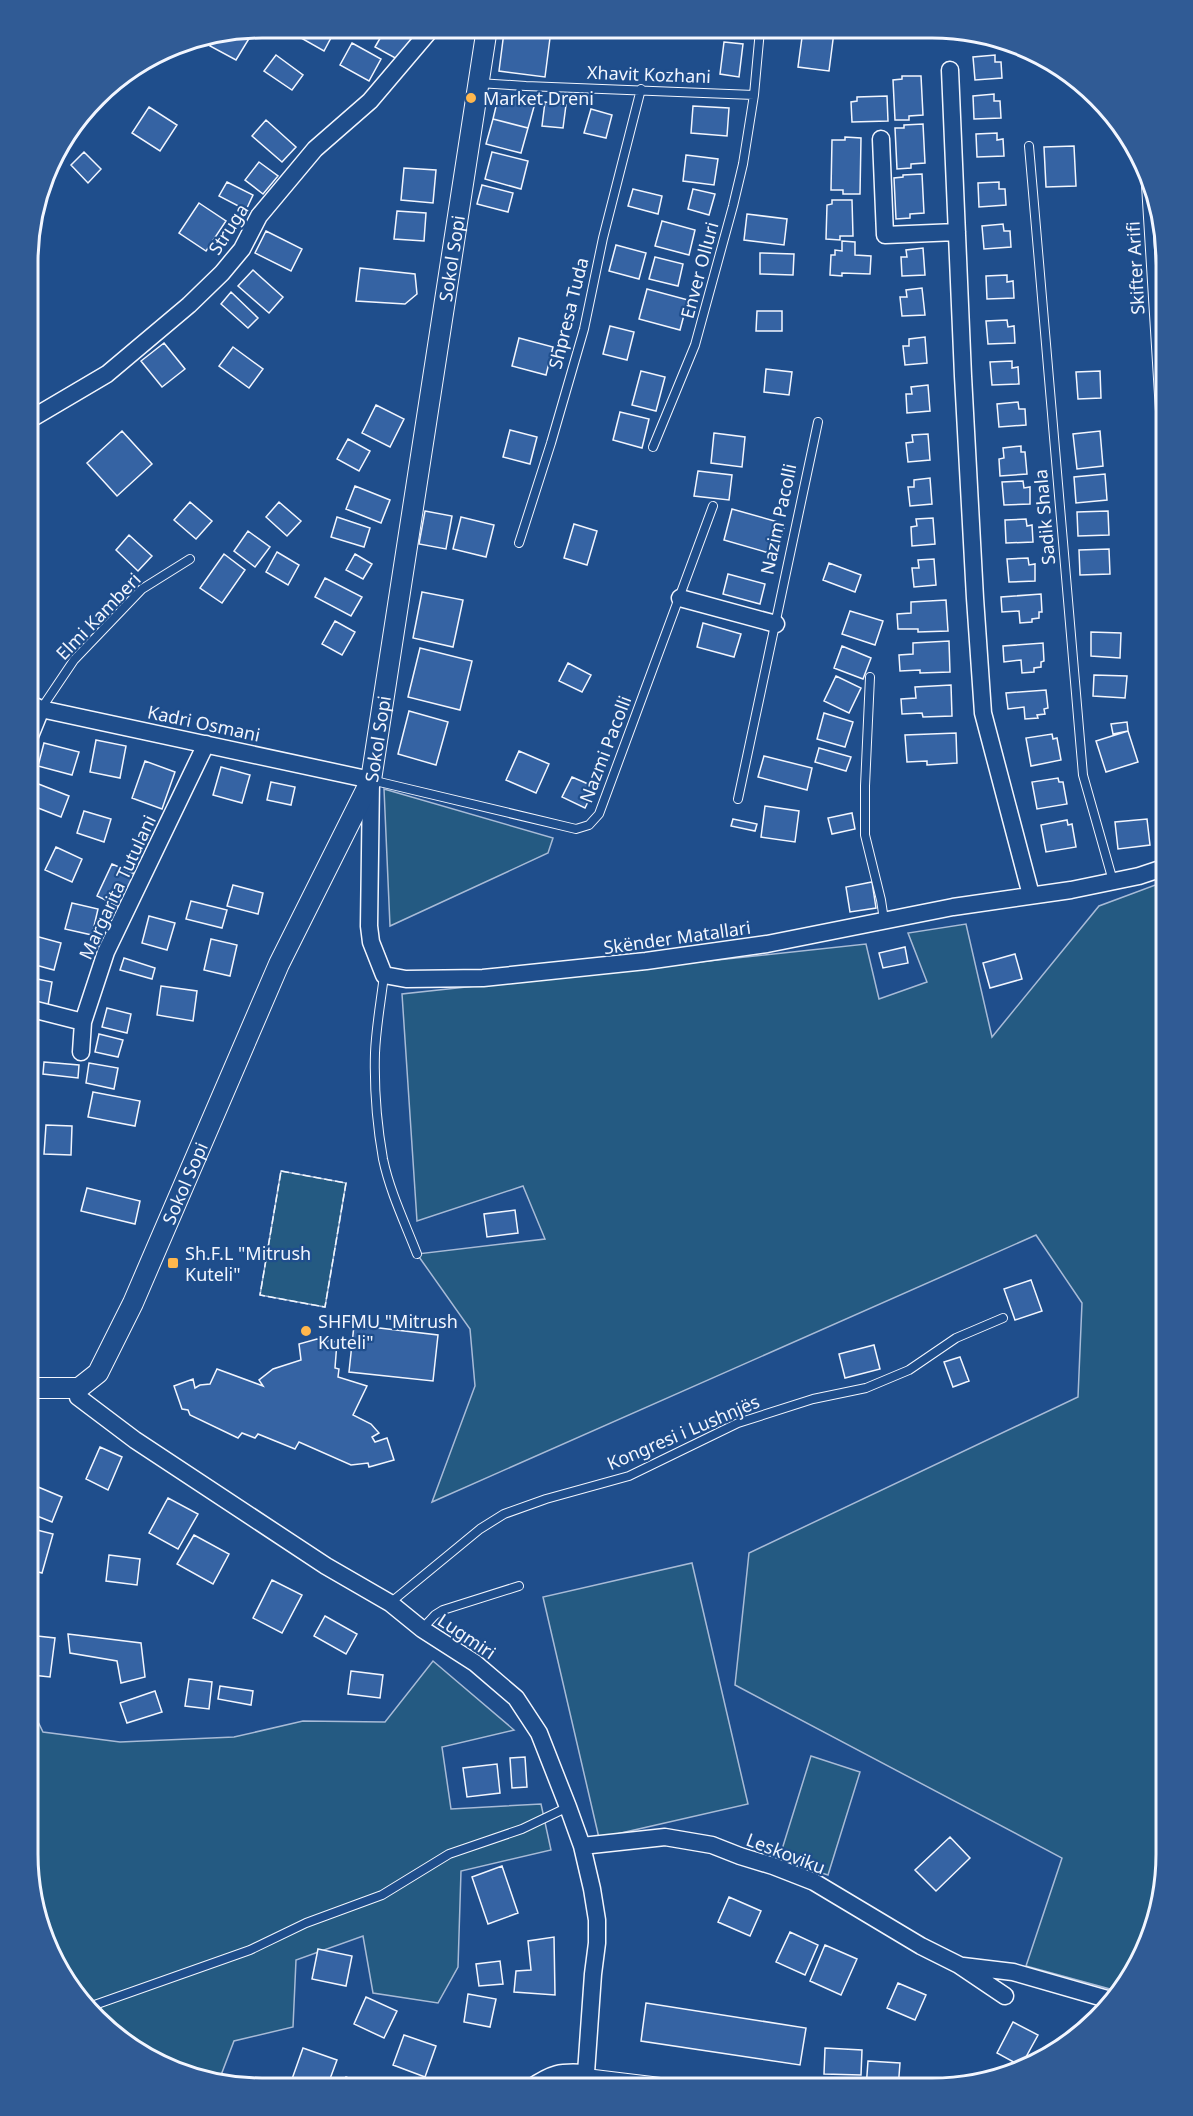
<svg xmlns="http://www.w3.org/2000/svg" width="1193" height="2116" viewBox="0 0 1193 2116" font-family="'Noto Sans',sans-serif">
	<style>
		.green { fill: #245a82; stroke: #a8bbd7; stroke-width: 1.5 }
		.building { fill: #3563a3; stroke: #f2f6ff; stroke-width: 1.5 }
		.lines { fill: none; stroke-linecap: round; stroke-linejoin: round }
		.service-casing { stroke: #f2f6ff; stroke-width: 10 }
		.minor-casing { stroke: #f2f6ff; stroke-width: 19 }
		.tertiary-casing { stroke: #f2f6ff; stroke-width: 22 }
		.service { stroke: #1f4e8c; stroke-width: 8 }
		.minor { stroke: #1f4e8c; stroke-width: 16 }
		.tertiary { stroke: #1f4e8c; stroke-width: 20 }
		.fence { stroke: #f2f6ff; stroke-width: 1.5; stroke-dasharray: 8 3; stroke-linecap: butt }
		.poi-dot { fill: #ffb74d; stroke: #1f4e8c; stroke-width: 2 }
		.labels { text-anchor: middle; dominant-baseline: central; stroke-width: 4.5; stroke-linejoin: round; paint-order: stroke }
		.street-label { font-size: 18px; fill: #f2f6ff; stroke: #1f4e8c }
		.poi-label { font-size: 18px; fill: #f2f6ff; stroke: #1f4e8c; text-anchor: start }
		.rim { fill: none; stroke: #f2f6ff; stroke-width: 3 }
	</style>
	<rect width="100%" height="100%" fill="#1f4e8c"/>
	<path class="green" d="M384,789L553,838L548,853L390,926Z
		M1166,881L1165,1871L1148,1944L1121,1992L1026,1966L1062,1858L735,1685L749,1553L1078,1397L1082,1303L1036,1235L432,1502L475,1386L470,1329L417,1254L545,1239L523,1186L417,1221L402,994L866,944L879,999L927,982L908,933L966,924L992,1037L1099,906Z
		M281,1171L346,1183L325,1307L260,1295Z
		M692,1563L748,1804L599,1838L543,1597Z
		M433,1661L514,1730L442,1747L451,1809L541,1804L551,1850L461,1871L458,1967L438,2003L373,1993L363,1936L296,1960L293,2027L234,2041L218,2083L158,2065L107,2031L67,1985L40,1930L27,1855V1699L43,1732L120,1742L234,1737L303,1721L385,1722Z
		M811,1756L860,1772L828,1875L779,1859Z"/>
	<path class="building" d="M307,27H320L333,34L324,51L301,38Z
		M386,28H399L413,35L399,60L375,47Z
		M803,30L834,32L829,71L798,67Z
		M240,31L250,37L236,60L210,46L216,36Z
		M504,32L550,38L545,77L499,71Z
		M724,42L743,44L739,77L720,74Z
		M352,43L381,59L369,81L340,65Z
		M276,55L303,75L292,90L264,71Z
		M995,55V62H1001L1002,78L975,80L973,57Z
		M902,76H921L923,115L909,116V120H895L893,80L902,79Z
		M499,94L535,103L528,128L493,119Z
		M994,94V101H1000L1001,118L974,119L973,96Z
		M887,96L888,121L852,122L851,102L857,101V97Z
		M545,102L566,105L563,128L542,126Z
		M693,106L729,108L727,136L691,133Z
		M149,107L177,125L160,151L132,133Z
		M591,109L612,115L606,138L584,133Z
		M493,119L528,128L521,153L486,144Z
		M266,120L296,147L282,162L252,136Z
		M923,124L925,163L911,164V168L897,169L895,128H904V125Z
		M997,133V140L1003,139L1004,156L977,157L976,134Z
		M845,137L861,138L860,194H843V190H831L832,140H845Z
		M1074,146L1076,186L1046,187L1044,147Z
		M84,152L101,169L88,183L71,165Z
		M492,152L528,161L521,189L485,179Z
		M686,155L718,159L714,185L683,181Z
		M259,162L278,176L263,194L245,180Z
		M404,168L436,170L433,203L401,200Z
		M922,174L924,213L910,214V218L896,219L894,178L903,177V175Z
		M227,182L253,195L246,210L219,196Z
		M999,182V189H1005L1006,205L979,207L978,183Z
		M482,185L513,193L508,212L477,204Z
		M633,189L662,196L658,214L628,206Z
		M693,189L715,194L709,215L688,209Z
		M832,200H852L853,236H840V240L826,239L827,205L832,204Z
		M199,203L226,221L206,251L179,233Z
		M397,211L426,213L424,241L394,239Z
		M747,214L787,219L784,245L744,240Z
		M662,221L695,230L689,255L655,246Z
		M1003,224L1004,231H1010L1011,247L984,249L982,226Z
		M266,231L302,249L291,271L255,253Z
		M842,241L855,242V255L871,256L870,274L842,273V276L830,275L831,255H835V250L842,251Z
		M616,245L646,253L639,279L609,271Z
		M923,248L925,275L902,276L901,257H907L906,250Z
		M760,253L794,254L793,275L760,274Z
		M655,257L683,264L678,286L649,279Z
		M360,268L415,274L417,294L405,304L356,301Z
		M253,270L283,297L269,313L238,286Z
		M1007,275V282L1013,281L1014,298L987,299L986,276Z
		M922,288L925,315L902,316L900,297H907L906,290Z
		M647,289L688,300L680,330L639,319Z
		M231,292L258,318L248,328L221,304Z
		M757,311H782V331H756Z
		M1007,320L1008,327L1014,326L1015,343L988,344L986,321Z
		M610,326L634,332L627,360L603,354Z
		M925,337L927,363L905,365L903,346H909V339Z
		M519,338L553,347L546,375L512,366Z
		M164,343L185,369L162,387L141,361Z
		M233,347L263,369L249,388L219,366Z
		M1012,361V368L1018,367L1019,384L992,385L990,362Z
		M766,369L792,372L789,395L764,392Z
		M641,371L665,377L656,411L632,405Z
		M1100,371L1101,398L1078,399L1076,372Z
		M928,385L930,411L907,413L906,394H912L911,387Z
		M1018,402L1019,409H1025L1026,425L999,427L997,404Z
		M376,405L404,419L390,447L362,433Z
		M620,412L649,419L642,448L613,440Z
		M510,430L537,437L530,464L503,457Z
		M122,431L152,464L117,496L87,463Z
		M1100,431L1103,466L1077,469L1073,434Z
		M714,433L745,437L742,467L711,463Z
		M928,434L930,460L908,462L906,443L913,442L912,435Z
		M348,439L370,451L359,471L337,459Z
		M1021,446V452H1025L1027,474L1000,476L999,459L1004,458L1003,448Z
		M698,471L732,475L729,500L694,496Z
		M1105,474L1107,500L1076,503L1074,477Z
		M930,478L932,504L910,506L908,487H914V480Z
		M29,480L37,489L29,496Z
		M1023,481L1024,488L1030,487V504L1004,505L1002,482Z
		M355,486L390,500L381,523L346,509Z
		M190,502L212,521L196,539L174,520Z
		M279,502L301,521L287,536L266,517Z
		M732,509L785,524L776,555L724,540Z
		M425,511L452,516L446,549L419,544Z
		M1108,511L1109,535L1078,536L1077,512Z
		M337,517L370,528L364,547L331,537Z
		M461,517L494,525L486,557L453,549Z
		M933,518L935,544L912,546L911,527L917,526L916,519Z
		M1026,519L1027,526L1032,525L1033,542L1006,543L1005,520Z
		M574,524L597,531L587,565L564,558Z
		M248,531L270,547L255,567L234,551Z
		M129,535L152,556L138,571L116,550Z
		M1109,549L1110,574L1080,575L1079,550Z
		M277,552L299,565L288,585L266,572Z
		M224,554L245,570L222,603L200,588Z
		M355,554L372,564L363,579L346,570Z
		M1028,558L1029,565L1035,564V581L1009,582L1007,559Z
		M934,559L936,585L914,587L912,568H919L918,560Z
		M829,563L861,575L855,592L823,580Z
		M728,574L765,584L760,604L723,594Z
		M325,578L362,597L351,616L315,597Z
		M422,592L463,600L453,647L413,638Z
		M1041,594L1042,612H1039V618L1032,619V622L1020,623L1019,611L1002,612L1001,597Z
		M946,600L948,631L918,632V629H898L897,614L911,613V602Z
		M850,611L883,621L875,645L842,634Z
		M335,621L355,632L342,655L322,644Z
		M703,623L741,634L734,657L697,647Z
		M1091,632L1121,633L1120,658L1091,656Z
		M949,641L950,672L920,673V670L900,671L899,655L913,654V643Z
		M1043,643L1044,661L1041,662V667L1034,668V672L1022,673L1021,660L1004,662L1003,646Z
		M842,646L871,658L863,679L834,668Z
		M420,648L472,661L460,710L408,697Z
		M568,663L591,675L582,692L559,681Z
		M1094,675L1127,676L1125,698L1093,696Z
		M836,676L861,688L849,713L824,701Z
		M951,685L952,716L923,717L922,713L902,714L901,699L916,698L915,687Z
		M1046,690L1048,708L1044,709L1045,714L1037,715L1038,718L1025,719L1024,707L1008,709L1006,693Z
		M409,711L448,722L436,765L398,754Z
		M824,713L853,722L845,747L817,739Z
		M1127,722L1128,731L1113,734L1111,724Z
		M1128,731L1138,762L1106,772L1096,741Z
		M956,733L957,763L927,765V761L907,762L905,735Z
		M1052,734L1053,739L1057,738L1061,760L1031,766L1026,738Z
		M96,740L126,746L120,778L90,772Z
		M44,743L79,752L72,775L38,766Z
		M819,748L851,757L846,771L815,762Z
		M519,751L549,764L536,793L506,780Z
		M764,756L812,768L807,790L758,777Z
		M145,761L175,772L162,809L132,798Z
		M221,767L250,775L242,803L213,795Z
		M572,777L595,787L585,808L562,797Z
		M1058,778L1059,782H1063L1067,804L1037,809L1032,782Z
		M271,782L295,787L291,805L267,800Z
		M36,783L69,796L61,817L28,804Z
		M765,806L799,811L795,842L761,837Z
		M84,811L111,819L104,842L77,833Z
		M852,813L855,829L832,834L828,818Z
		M733,819L757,824L755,831L731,826Z
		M1147,819L1150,845L1118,849L1115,822Z
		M1067,820L1068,825L1072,824L1076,847L1046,852L1041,825Z
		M56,847L82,859L72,882L45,870Z
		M112,864L135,874L120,907L97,896Z
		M872,882L876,908L850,912L846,887Z
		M233,885L263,893L258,914L227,906Z
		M191,901L227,910L222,928L186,919Z
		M72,903L98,909L92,935L65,929Z
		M149,916L175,923L167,950L142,943Z
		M28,934L61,943L54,970L28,963Z
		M211,939L237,945L230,976L204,970Z
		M905,947L908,963L883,968L879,953Z
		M1015,954L1022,979L990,988L983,963Z
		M124,958L155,968L152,979L120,970Z
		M28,977L52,982L48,1005L28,1001Z
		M161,986L197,991L193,1021L157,1015Z
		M107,1008L131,1014L127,1033L102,1027Z
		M99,1034L123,1040L118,1057L95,1052Z
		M44,1062L79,1065L78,1078L43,1074Z
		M89,1063L118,1068L114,1089L86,1083Z
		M93,1092L140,1101L135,1126L88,1117Z
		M46,1125L72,1126L71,1155L44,1154Z
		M87,1188L140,1201L135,1224L81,1211Z
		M515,1210L518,1233L487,1237L484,1214Z
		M1031,1280L1042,1311L1015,1320L1004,1289Z
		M354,1325L438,1335L433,1381L349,1372Z
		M317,1339L337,1342L335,1368L339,1369L338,1377L367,1386L353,1415L371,1424L379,1433L372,1437L375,1442L387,1438L394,1460L369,1467L368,1463L351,1465L299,1442L295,1449L258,1434L255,1438L242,1433L238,1438L190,1415L188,1410L182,1409L174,1386L193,1379L195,1388L200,1385L210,1384L217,1369L263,1386L259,1380L273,1369L301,1360L299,1344Z
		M874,1345L880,1369L845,1378L839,1354Z
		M960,1357L969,1381L953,1387L944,1362Z
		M100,1447L122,1457L108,1490L86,1479Z
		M31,1484L62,1497L52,1522L27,1512V1492Z
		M168,1498L198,1514L178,1549L149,1533Z
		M33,1529L53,1534L42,1573L27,1569V1549Z
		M194,1535L229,1554L213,1584L177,1564Z
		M109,1555L140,1559L137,1585L106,1581Z
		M272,1580L302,1595L282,1633L253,1618Z
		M325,1616L357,1634L346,1654L314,1636Z
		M68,1634L141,1643L145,1677L121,1683L117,1661L70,1653Z
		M37,1636L55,1638L50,1677L32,1675Z
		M351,1671L383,1675L380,1698L348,1694Z
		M189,1679L212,1682L209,1709L185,1706Z
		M220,1686L253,1691L251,1705L218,1699Z
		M155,1691L162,1712L127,1723L120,1703Z
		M525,1757L527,1787L512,1788L510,1758Z
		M497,1764L500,1793L467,1797L463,1768Z
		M950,1837L970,1858L936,1891L915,1870Z
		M502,1866L518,1913L488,1924L472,1877Z
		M729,1897L761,1911L750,1936L718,1922Z
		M790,1932L818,1945L805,1975L776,1962Z
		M554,1937L555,1995L514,1992L516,1971L531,1970L528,1941Z
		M825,1945L857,1959L841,1995L810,1981Z
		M318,1949L352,1956L346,1986L312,1979Z
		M500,1961L503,1984L479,1986L476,1964Z
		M898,1983L926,1995L915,2020L887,2008Z
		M468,1994L496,1999L490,2027L464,2022Z
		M366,1997L397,2011L384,2038L354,2024Z
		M646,2003L806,2028L800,2065L641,2041Z
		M1013,2022L1038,2035L1021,2066L997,2053Z
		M404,2035L436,2046L425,2077L393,2065Z
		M303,2048L337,2060L327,2087H315L292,2079Z
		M825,2048L862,2050L861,2075L824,2074Z
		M868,2061L900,2063L898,2089H866Z
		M346,2077L373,2087H342Z"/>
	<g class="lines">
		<g class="service-casing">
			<path id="service" d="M478,83L526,86L754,95
				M1029,146L1083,775L1113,881
				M1145,169L1166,508
				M653,447L695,345L733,206L743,164L754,95L760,30
				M519,543L551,443L584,329L603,238L641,89
				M870,677L865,786V835L881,900L884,920
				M41,709L74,660L142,589L190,559
				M371,780L576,829L589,825L599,814L713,506
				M738,799L818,422
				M384,975C381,1001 376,1027 375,1053C374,1087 377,1125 383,1159C390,1192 405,1223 417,1254
				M390,1603L480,1529L504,1514L546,1499L629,1476L738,1423L813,1399L866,1388L909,1370L956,1338L1003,1318
				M422,1629L435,1615L443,1610L519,1586
				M86,2008L250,1950L306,1923L382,1895L449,1854L522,1829L568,1807
				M586,2073L710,2088"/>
		</g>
		<g class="minor-casing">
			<path id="minor" d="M950,70L963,376L975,598L983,713L1031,895
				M881,139L885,235L957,232
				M29,420L107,374L189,305L222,273L242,249L259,216L315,149L370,101L432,28
				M680,598L776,624
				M28,703L41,709L371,780L369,926L371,942L384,975L406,979L483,978L646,961L767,944L953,907L1071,890L1139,876L1166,867
				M28,741L41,709
				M28,1008L83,1022
				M81,1052L83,1022L106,952L206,744
				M79,1388L78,1397L135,1440L326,1566L390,1603L422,1629L475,1663L516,1698L539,1733L568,1807L582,1846L592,1889L597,1920V1943L593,1974L586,2073L589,2088
				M582,1846L665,1837L712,1845L740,1856L773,1866L814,1882L921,1946L959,1965L1005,1996
				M963,1966L1013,1972L1114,2001
				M530,2088C552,2073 560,2071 586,2073"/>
		</g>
		<g class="tertiary-casing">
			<g id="tertiary">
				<path id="s1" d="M28,1388H79L98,1373L133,1303L279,964L371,780L487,28"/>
			</g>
		</g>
		<use href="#service" class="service"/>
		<use href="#minor" class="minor"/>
		<use href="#tertiary" class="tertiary"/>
		<path class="fence" d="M281,1171L346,1183L325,1307L260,1295Z"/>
	</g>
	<g class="poi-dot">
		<circle cx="471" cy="98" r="6"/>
		<rect x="167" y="1257" width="12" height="12" rx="3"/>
		<circle cx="306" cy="1331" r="6"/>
	</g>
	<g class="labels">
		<g class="street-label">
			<text transform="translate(649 74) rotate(2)">Xhavit Kozhani</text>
			<text transform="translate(228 229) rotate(-57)">Struga</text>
			<text stroke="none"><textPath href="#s1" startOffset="1256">Sokol Sopi</textPath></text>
			<text transform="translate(1135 268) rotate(-93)">Skifter Arifi</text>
			<text transform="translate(699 270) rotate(-75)">Enver Olluri</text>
			<text transform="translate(568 313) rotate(-76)">Shpresa Tuda</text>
			<text transform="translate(1044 517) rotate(-95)">Sadik Shala</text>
			<text transform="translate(778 519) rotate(-78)">Nazim Pacolli</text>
			<text transform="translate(98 616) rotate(-46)">Elmi Kamberi</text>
			<text transform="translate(204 723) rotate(12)">Kadri Osmani</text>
			<text stroke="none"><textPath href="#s1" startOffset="770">Sokol Sopi</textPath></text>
			<text transform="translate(605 749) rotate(-69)">Nazmi Pacolli</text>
			<text transform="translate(117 887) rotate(-65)">Margarita Tutulani</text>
			<text transform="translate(677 937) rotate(-8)">Skënder Matallari</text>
			<text stroke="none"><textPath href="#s1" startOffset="284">Sokol Sopi</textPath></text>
			<text transform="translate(683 1432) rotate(-23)">Kongresi i Lushnjës</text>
			<text transform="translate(467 1636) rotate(34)">Lugmiri</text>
			<text transform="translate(786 1853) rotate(21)">Leskoviku</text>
		</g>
		<g class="poi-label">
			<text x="483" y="98">Market Dreni</text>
			<text x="185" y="1253">Sh.F.L "Mitrush<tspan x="185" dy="21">Kuteli"</tspan></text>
			<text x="318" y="1321">SHFMU "Mitrush<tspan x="318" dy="21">Kuteli"</tspan></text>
		</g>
	</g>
	<path d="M0 0H1193V2116H0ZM262 38H932A224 224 0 0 1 1156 262V1854A224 224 0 0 1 932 2078H262A224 224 0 0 1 38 1854V262A224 224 0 0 1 262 38Z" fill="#305b95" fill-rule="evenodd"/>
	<path class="rim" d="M262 38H932A224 224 0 0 1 1156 262V1854A224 224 0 0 1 932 2078H262A224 224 0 0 1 38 1854V262A224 224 0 0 1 262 38Z"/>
</svg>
